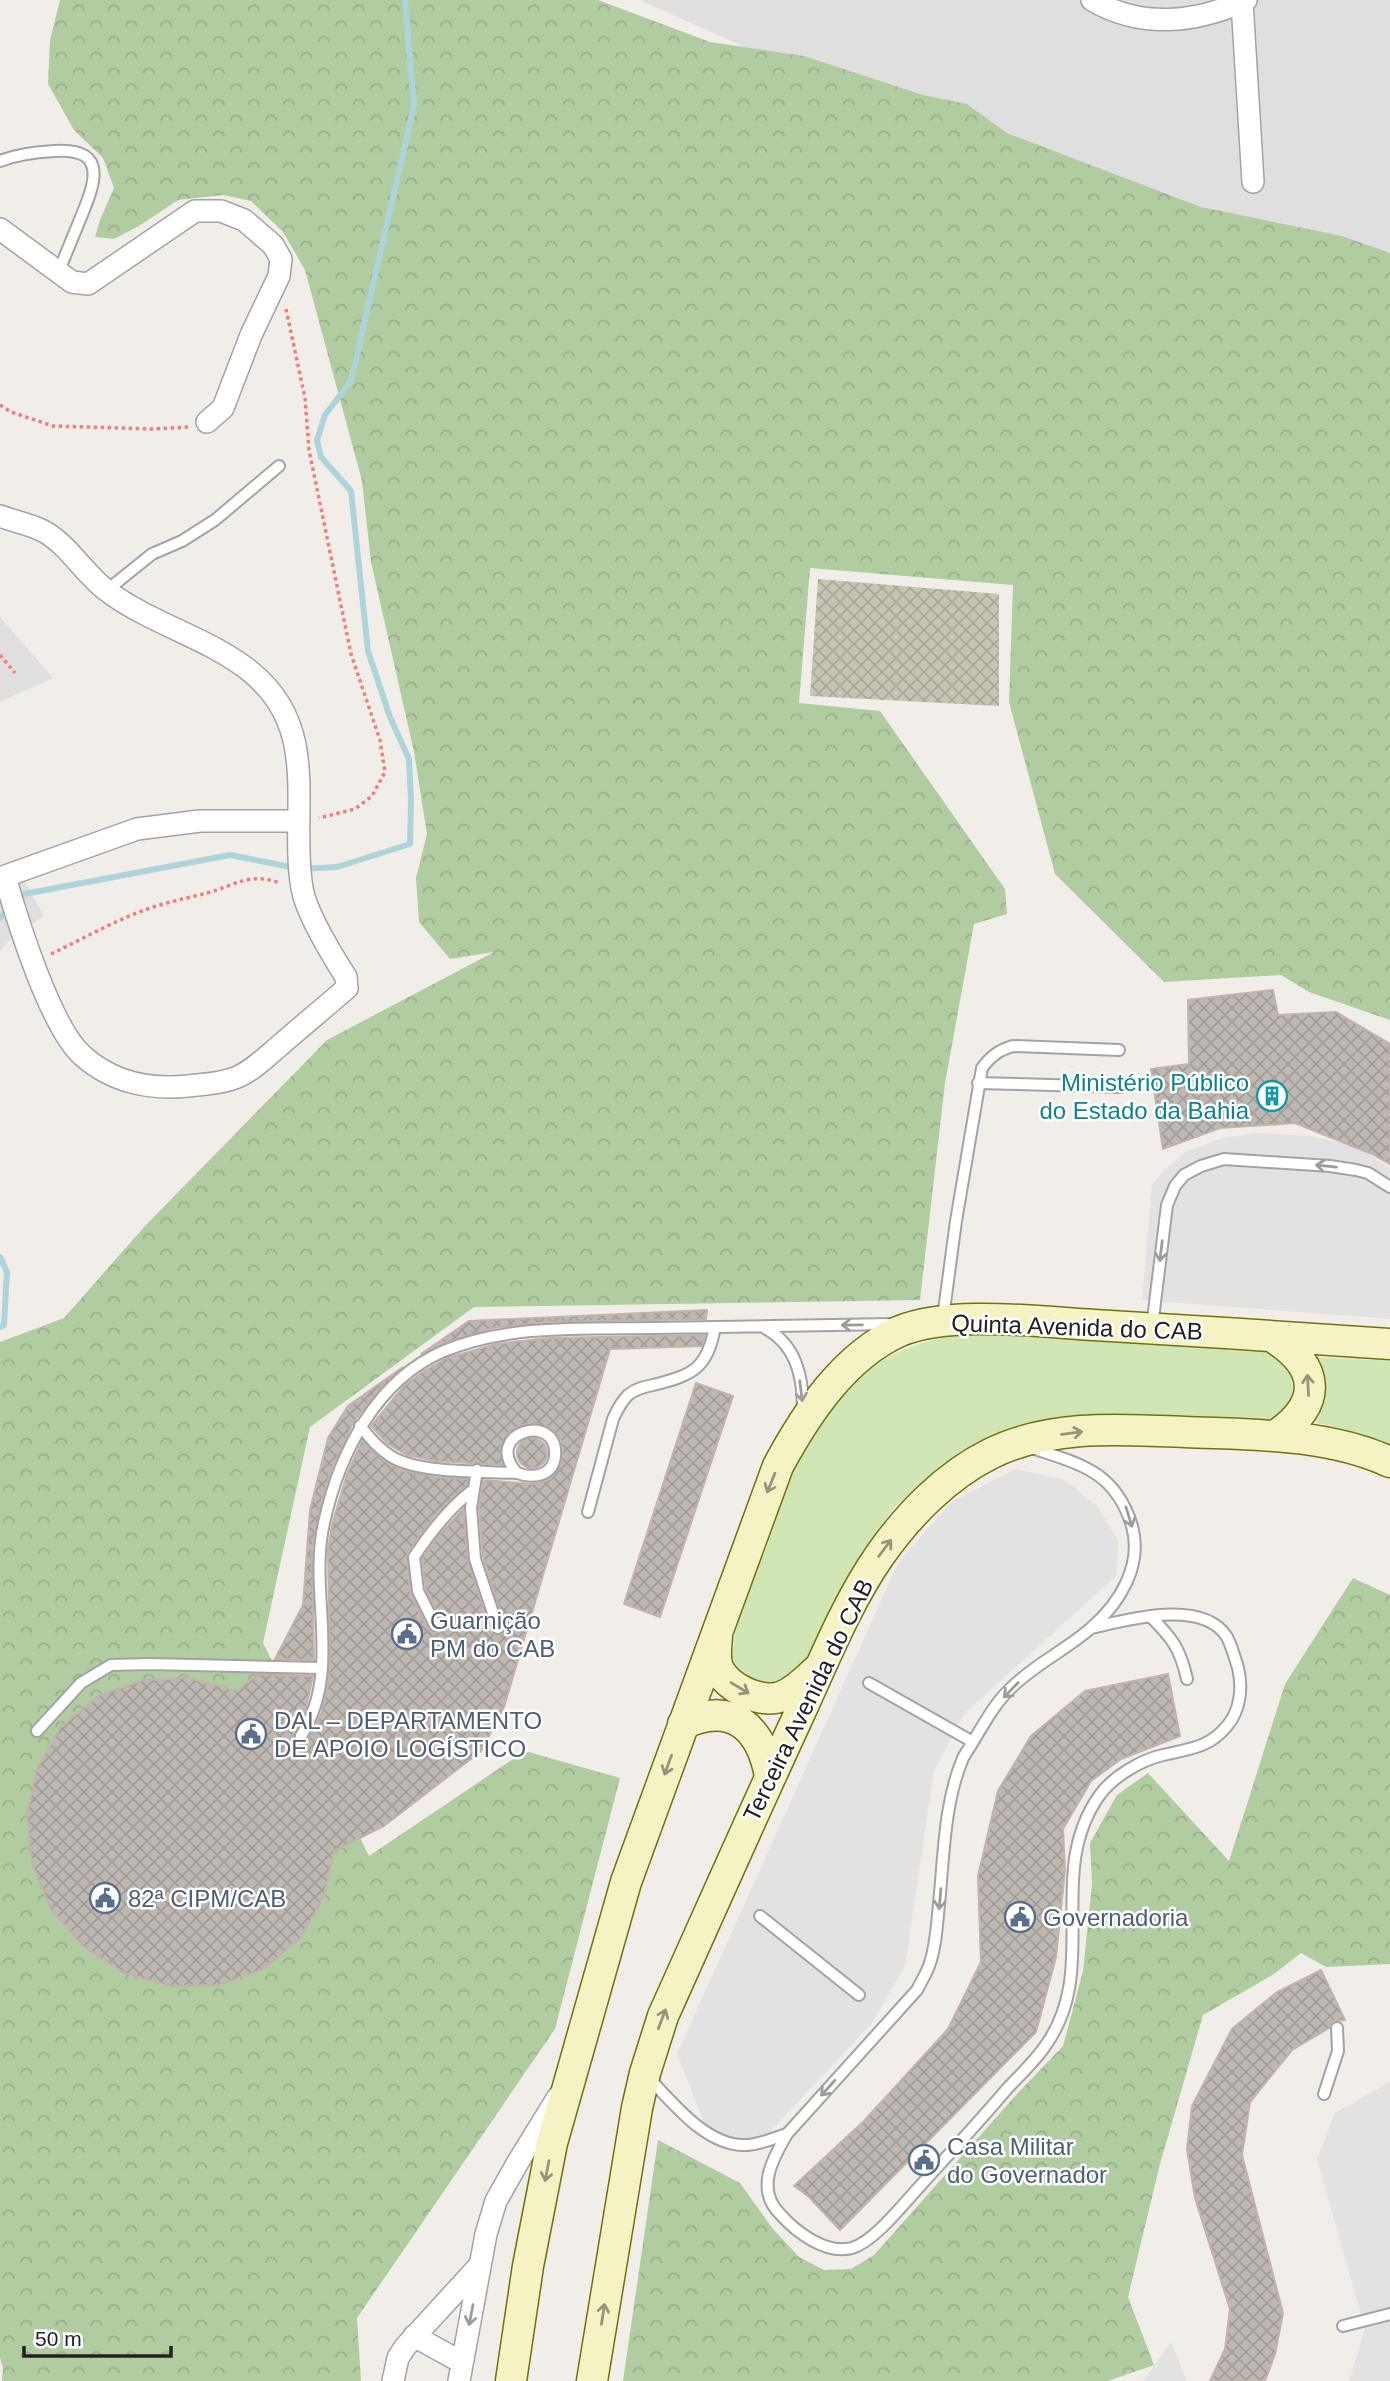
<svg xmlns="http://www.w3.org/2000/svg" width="1390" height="2381" viewBox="0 0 1390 2381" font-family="Arial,sans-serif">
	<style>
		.residential { fill: #e0dfdf }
		.construction { fill: url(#construction-cross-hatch) }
		.grass { fill: #d1e6b4 }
		.forest { fill: url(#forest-crowns) }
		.parking { fill: #e2e2e2 }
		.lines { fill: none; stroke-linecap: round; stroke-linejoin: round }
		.stream { stroke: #aed4da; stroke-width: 6 }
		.building { fill: url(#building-cross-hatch); stroke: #c2b4ad; stroke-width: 2 }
		.lane-casing { stroke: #a3a3a3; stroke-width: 14 }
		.street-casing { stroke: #a3a3a3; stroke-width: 24 }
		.secondary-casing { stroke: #6f720f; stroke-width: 33 }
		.path { stroke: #ef7f7d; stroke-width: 3.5; stroke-dasharray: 3.5 3.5; stroke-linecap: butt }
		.lane { stroke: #fff; stroke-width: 10 }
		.street { stroke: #fff; stroke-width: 21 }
		.secondary { stroke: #f5f3c3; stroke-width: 30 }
		.oneway { stroke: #9c9c9c }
		.oneway2 { stroke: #96957b }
		.labels { text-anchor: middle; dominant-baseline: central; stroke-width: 5; stroke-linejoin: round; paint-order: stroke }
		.culture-label { font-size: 24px; fill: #0d838f; stroke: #fff; text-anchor: end }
		.street-label { font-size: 24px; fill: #222; stroke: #fff }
		.service-label { font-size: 24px; fill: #4e5e75; stroke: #fff; text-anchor: start }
	</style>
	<defs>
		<pattern id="construction-cross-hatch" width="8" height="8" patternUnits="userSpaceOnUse" patternTransform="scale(1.75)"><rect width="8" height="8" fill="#c5c4b5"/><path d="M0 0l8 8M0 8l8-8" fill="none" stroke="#a9a89b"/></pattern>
		<pattern id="forest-crowns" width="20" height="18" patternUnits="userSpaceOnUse" patternTransform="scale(1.75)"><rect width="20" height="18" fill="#b2cca2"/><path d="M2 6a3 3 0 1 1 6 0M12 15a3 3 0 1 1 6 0" fill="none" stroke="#99af8b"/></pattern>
		<pattern id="building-cross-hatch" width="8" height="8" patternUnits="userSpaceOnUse" patternTransform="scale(1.75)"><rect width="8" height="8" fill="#beb7b2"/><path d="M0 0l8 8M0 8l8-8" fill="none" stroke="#a39d99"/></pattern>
	</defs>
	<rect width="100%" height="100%" fill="#f1eee9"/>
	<path class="residential" d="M640,0H1390V337Z
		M0,617L53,678L0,702Z
		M0,876H22L44,916L7,942L0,952Z"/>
	<path class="construction" d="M818,579L999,594V706L810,696Z"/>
	<path class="grass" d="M982,1332L1267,1351C1294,1363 1304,1400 1276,1417C1266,1422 1254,1423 1243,1425L977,1445L933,1473L894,1508L862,1551L807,1665L769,1690L739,1674L732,1656L735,1633C748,1596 762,1559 775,1523C782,1501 788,1477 799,1457C841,1378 891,1339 982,1332Z
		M1314,1357L1390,1361V1446L1358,1434L1311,1421Z"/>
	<path class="forest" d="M60,0H598L710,42L804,56L923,95L967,104L1007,133L1201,207L1342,236L1390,253V1020L1309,992L1281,975L1164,982L1055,874L1009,702L1013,585L810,568L799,703L880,711L1005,889L1007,914L974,924L945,1083L920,1300L474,1307L310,1427L263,1643L369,1856L525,1751L620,1778L555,2029L357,2318L361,2381H2L3,2368L0,2358V1342L64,1318L145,1226L327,1040L494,952L450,959L419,922L416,878L427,834L414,752L371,562L362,481L305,270L283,232L251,201L223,195L178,200L139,226L114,239L95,237L100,220L114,188L103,158L74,130L48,84L50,40Z
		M1353,1578L1390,1595V1964L1326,1967L1301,1953L1274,1974L1203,2015L1160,2164L1128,2297L1154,2365L1108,2381H623L658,2140L740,2183L773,2229L799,2257L824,2270L851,2269L874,2255L1016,2095L1063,2046L1083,1971L1092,1884L1090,1843L1117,1795L1148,1773L1229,1861L1285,1684Z"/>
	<path class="parking" d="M1257,1133L1310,1136L1355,1146L1390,1168V1319L1142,1300L1152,1185L1162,1172L1185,1152L1223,1138Z
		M1016,1469L1065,1480L1099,1508L1118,1541L1116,1576L964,1714L934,1770L905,1966L872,2023L768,2134L731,2140L706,2127L677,2054L898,1563L951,1502Z
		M1390,2082V2381H1349L1365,2329L1317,2159L1335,2113Z
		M1171,2342L1187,2381H1143Z"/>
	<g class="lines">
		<path class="stream" d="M0,918L24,894L230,855L301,869L337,867L410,844L411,801L409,759L390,717L368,651L351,491L321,457L317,440L325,415L351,381L414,106L405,0
			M0,1257L7,1272L4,1325L0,1327"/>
	</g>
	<path class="building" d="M1273,990L1278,1015L1336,1012L1390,1044V1164L1372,1154L1295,1123L1220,1128L1163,1149L1151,1069L1189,1064L1188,1000Z
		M707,1310L706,1319L547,1322L493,1328L441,1344L421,1354L469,1321Z
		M705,1335L702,1346L610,1349L504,1707L481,1751L384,1826L334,1851L324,1896L301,1937L263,1969L218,1985L172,1986L124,1973L83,1946L51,1909L32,1864L27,1814L37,1769L61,1727L98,1696L143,1680L189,1678L237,1691L258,1674L313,1676L306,1708L293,1736L298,1743L306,1742L321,1714L328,1685L330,1658L328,1550L332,1525L347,1474L362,1441L383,1460L401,1470L434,1477L468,1479L467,1485L435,1515L407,1553L410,1592L428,1629L434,1633L439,1632L442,1622L426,1589L422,1559L440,1534L463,1509L468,1561L491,1631L497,1636L504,1633L505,1626L483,1557L479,1508L483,1480L530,1484L550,1479L561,1464L563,1455L561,1440L551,1428L534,1423L521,1425L508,1433L500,1447L503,1465L436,1461L407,1455L388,1444L371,1426L404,1386L424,1371L447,1358L496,1344L548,1338Z
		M403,1367L374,1395L353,1423L332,1468L323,1495L312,1549L314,1660L275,1659L303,1605L310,1510L328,1438L348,1406Z
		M696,1383L733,1396L660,1617L624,1604Z
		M517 1453a15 15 0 1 1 30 0a15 15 0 1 1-30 0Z
		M1168,1674L1180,1736L1121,1759L1091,1781L1063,1829L1065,1870L1056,1957L1036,2032L840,2230L808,2196L794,2186L864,2121L948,2029L981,1962L978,1876L998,1791L1031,1736L1085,1691Z
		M1321,1970L1345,2020L1333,2021L1329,2028L1292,2050L1250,2102L1242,2155L1283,2313L1275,2354L1265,2381H1210L1225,2349L1230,2309L1195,2198L1187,2149L1192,2106L1232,2029L1277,1992Z"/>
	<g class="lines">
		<g class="lane-casing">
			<path id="lane" d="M0,161C18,154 35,152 54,151C112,147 93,188 79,222C72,239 65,256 58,273
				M106,591L152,554L182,541L215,520L279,466
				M978,1083L1121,1087
				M943,1318L956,1221L982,1068C991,1056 999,1050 1013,1046L1119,1050
				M1152,1327L1167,1205L1175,1186L1184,1175L1201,1166L1224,1159L1330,1166L1356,1170L1368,1173L1390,1187
				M765,1328C796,1345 803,1376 803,1409
				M360,1426C370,1438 379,1449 392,1457C421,1474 483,1471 517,1473C533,1479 553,1476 555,1456C559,1411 481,1432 517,1473
				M477,1470L471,1508L475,1559L498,1628
				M588,1512L613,1419C617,1410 621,1402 628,1395C635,1389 643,1387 653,1385C693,1375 707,1369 715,1327
				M1150,1616C1172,1638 1180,1648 1187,1679
				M435,1625L418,1591L414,1557C431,1531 449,1508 474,1489
				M869,1683L973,1742
				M37,1731L81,1683L111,1665L149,1664L321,1668
				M301,1736C343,1669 308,1593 324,1523C339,1454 376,1380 444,1351C509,1324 586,1329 654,1328C734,1326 813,1326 893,1324
				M760,1916L859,1995
				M648,2077C672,2102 706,2146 745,2145C760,2145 773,2138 787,2134L917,1990C921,1982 926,1974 929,1966C936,1947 937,1924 939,1904C944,1855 944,1803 963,1758C966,1752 971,1746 974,1740C985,1722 995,1703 1011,1688C1035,1664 1066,1650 1091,1628C1120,1603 1143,1565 1132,1526C1115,1470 1079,1464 1029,1447
				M1324,2094L1338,2051L1337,2028
				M787,2134C773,2158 755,2189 780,2214C796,2232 826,2255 852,2248C875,2241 904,2203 921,2185C949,2154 978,2123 1006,2090C1018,2077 1032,2064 1043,2049C1103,1970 1043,1876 1099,1796C1112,1777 1141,1760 1163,1755C1189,1749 1209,1748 1227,1726C1240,1711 1243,1688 1238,1668C1235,1658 1232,1647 1227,1637C1202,1598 1127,1620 1091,1628
				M1343,2326L1390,2314"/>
		</g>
		<g class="street-casing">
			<path id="street" d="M1092,0C1141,29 1196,23 1246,0
				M1242,2L1253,182
				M0,229L72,282L88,284L195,211H221L244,220L273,245L281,259L279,276L251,335L223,408L207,422
				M0,516C15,522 31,524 45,532C69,546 84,573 106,590C172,641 276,648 295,745C304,792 294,841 302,888C306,913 332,955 346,977L347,988C324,1008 301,1027 278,1047C265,1058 251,1072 235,1078C220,1084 203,1084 188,1086C150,1090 112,1082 83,1056C51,1029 17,919 5,877
				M0,878L137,829L200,821H299
				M414,2336L461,2362
				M393,2381L398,2358L405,2347L479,2266
				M459,2381L486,2234L496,2201L518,2162L558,2097"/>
		</g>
		<g class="secondary-casing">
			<path id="secondary" d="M1271,1336C1320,1366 1324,1403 1275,1436
				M717,1637C716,1648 714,1660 719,1670C729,1688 756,1701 776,1698C791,1696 806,1680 817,1670
				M683,1724C732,1701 761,1727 770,1776
				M511,2381L528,2266L552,2143L626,1882L778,1466C806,1414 844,1356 900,1331C951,1310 1039,1322 1094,1325C1193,1331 1291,1337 1390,1344
				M592,2381L637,2108L645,2073L663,2016C708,1916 752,1816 798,1717C822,1665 847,1602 880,1555C908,1515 946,1476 990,1454C1050,1424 1120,1429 1185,1432C1253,1435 1326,1433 1390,1462"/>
		</g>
		<path class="path" d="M286,309L305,398L309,450L351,654L380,740L385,772L372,796L355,809L319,818
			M0,405L11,412L53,426L153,429L189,427
			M0,655L15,673
			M51,954C87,937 122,916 160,905C176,900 192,897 207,893C236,885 249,872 280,883"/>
		<use href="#lane" class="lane"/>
		<use href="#street" class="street"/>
		<use href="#secondary" class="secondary"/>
	</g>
	<defs><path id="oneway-shaft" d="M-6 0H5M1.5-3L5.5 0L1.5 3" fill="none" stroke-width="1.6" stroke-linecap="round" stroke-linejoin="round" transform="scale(1.75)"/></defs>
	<g class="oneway">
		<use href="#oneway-shaft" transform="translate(1326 1166) rotate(-174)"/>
		<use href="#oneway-shaft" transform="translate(1161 1251) rotate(97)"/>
		<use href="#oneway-shaft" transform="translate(852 1325) rotate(179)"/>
		<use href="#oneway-shaft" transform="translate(801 1391) rotate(83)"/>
		<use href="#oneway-shaft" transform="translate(1129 1517) rotate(73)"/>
		<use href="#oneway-shaft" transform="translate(1011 1690) rotate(134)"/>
		<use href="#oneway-shaft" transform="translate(940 1899) rotate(95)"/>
		<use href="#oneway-shaft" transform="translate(828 2088) rotate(132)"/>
		<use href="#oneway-shaft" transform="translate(471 2315) rotate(101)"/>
	</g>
	<g class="oneway2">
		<use href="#oneway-shaft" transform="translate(1308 1385) rotate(-93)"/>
		<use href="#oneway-shaft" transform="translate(1072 1433) rotate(-8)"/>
		<use href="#oneway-shaft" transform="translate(771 1483) rotate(112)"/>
		<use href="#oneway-shaft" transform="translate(885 1548) rotate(-53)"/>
		<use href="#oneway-shaft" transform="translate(740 1688) rotate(31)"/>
		<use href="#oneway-shaft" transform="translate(668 1765) rotate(110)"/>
		<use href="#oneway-shaft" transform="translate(662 2019) rotate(-69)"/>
		<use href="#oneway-shaft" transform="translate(547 2171) rotate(101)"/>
		<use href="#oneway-shaft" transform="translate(603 2314) rotate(-81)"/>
	</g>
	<defs>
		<g id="building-ring" transform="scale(1.575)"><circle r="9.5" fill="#fff" stroke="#0f9aa8" stroke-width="1.5"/><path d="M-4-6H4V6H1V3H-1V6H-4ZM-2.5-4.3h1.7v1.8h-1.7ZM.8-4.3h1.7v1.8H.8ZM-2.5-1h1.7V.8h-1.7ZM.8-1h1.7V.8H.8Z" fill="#0f9aa8"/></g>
		<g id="civic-ring" transform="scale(1.575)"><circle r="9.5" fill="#fff" stroke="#5c6f8a" stroke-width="1.5"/><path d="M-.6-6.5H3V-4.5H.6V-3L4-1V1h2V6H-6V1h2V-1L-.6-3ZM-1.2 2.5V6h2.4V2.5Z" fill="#5c6f8a"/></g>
	</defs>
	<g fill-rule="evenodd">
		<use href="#building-ring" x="1272" y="1096"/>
		<use href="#civic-ring" x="407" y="1634"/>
		<use href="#civic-ring" x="251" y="1734"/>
		<use href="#civic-ring" x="105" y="1898"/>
		<use href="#civic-ring" x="1020" y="1917"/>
		<use href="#civic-ring" x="924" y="2160"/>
	</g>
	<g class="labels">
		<g class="culture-label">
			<text x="1249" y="1082">Ministério Público<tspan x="1249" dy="28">do Estado da Bahia</tspan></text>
		</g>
		<g class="street-label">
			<text transform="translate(1077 1327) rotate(2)">Quinta Avenida do CAB</text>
			<text transform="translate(808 1700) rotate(-64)">Terceira Avenida do CAB</text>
		</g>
		<g class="service-label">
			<text x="430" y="1620">Guarnição<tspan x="430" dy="28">PM do CAB</tspan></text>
			<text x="274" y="1720">DAL – DEPARTAMENTO<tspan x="274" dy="28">DE APOIO LOGÍSTICO</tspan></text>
			<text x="128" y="1898">82ª CIPM/CAB</text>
			<text x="1043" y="1917">Governadoria</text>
			<text x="947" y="2146">Casa Militar<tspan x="947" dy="28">do Governador</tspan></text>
		</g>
	</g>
	<path d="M24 2346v10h147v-10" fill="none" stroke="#222222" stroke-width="3.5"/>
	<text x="35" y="2346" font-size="21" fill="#222222" stroke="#ffffff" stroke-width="5" paint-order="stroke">50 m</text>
</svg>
